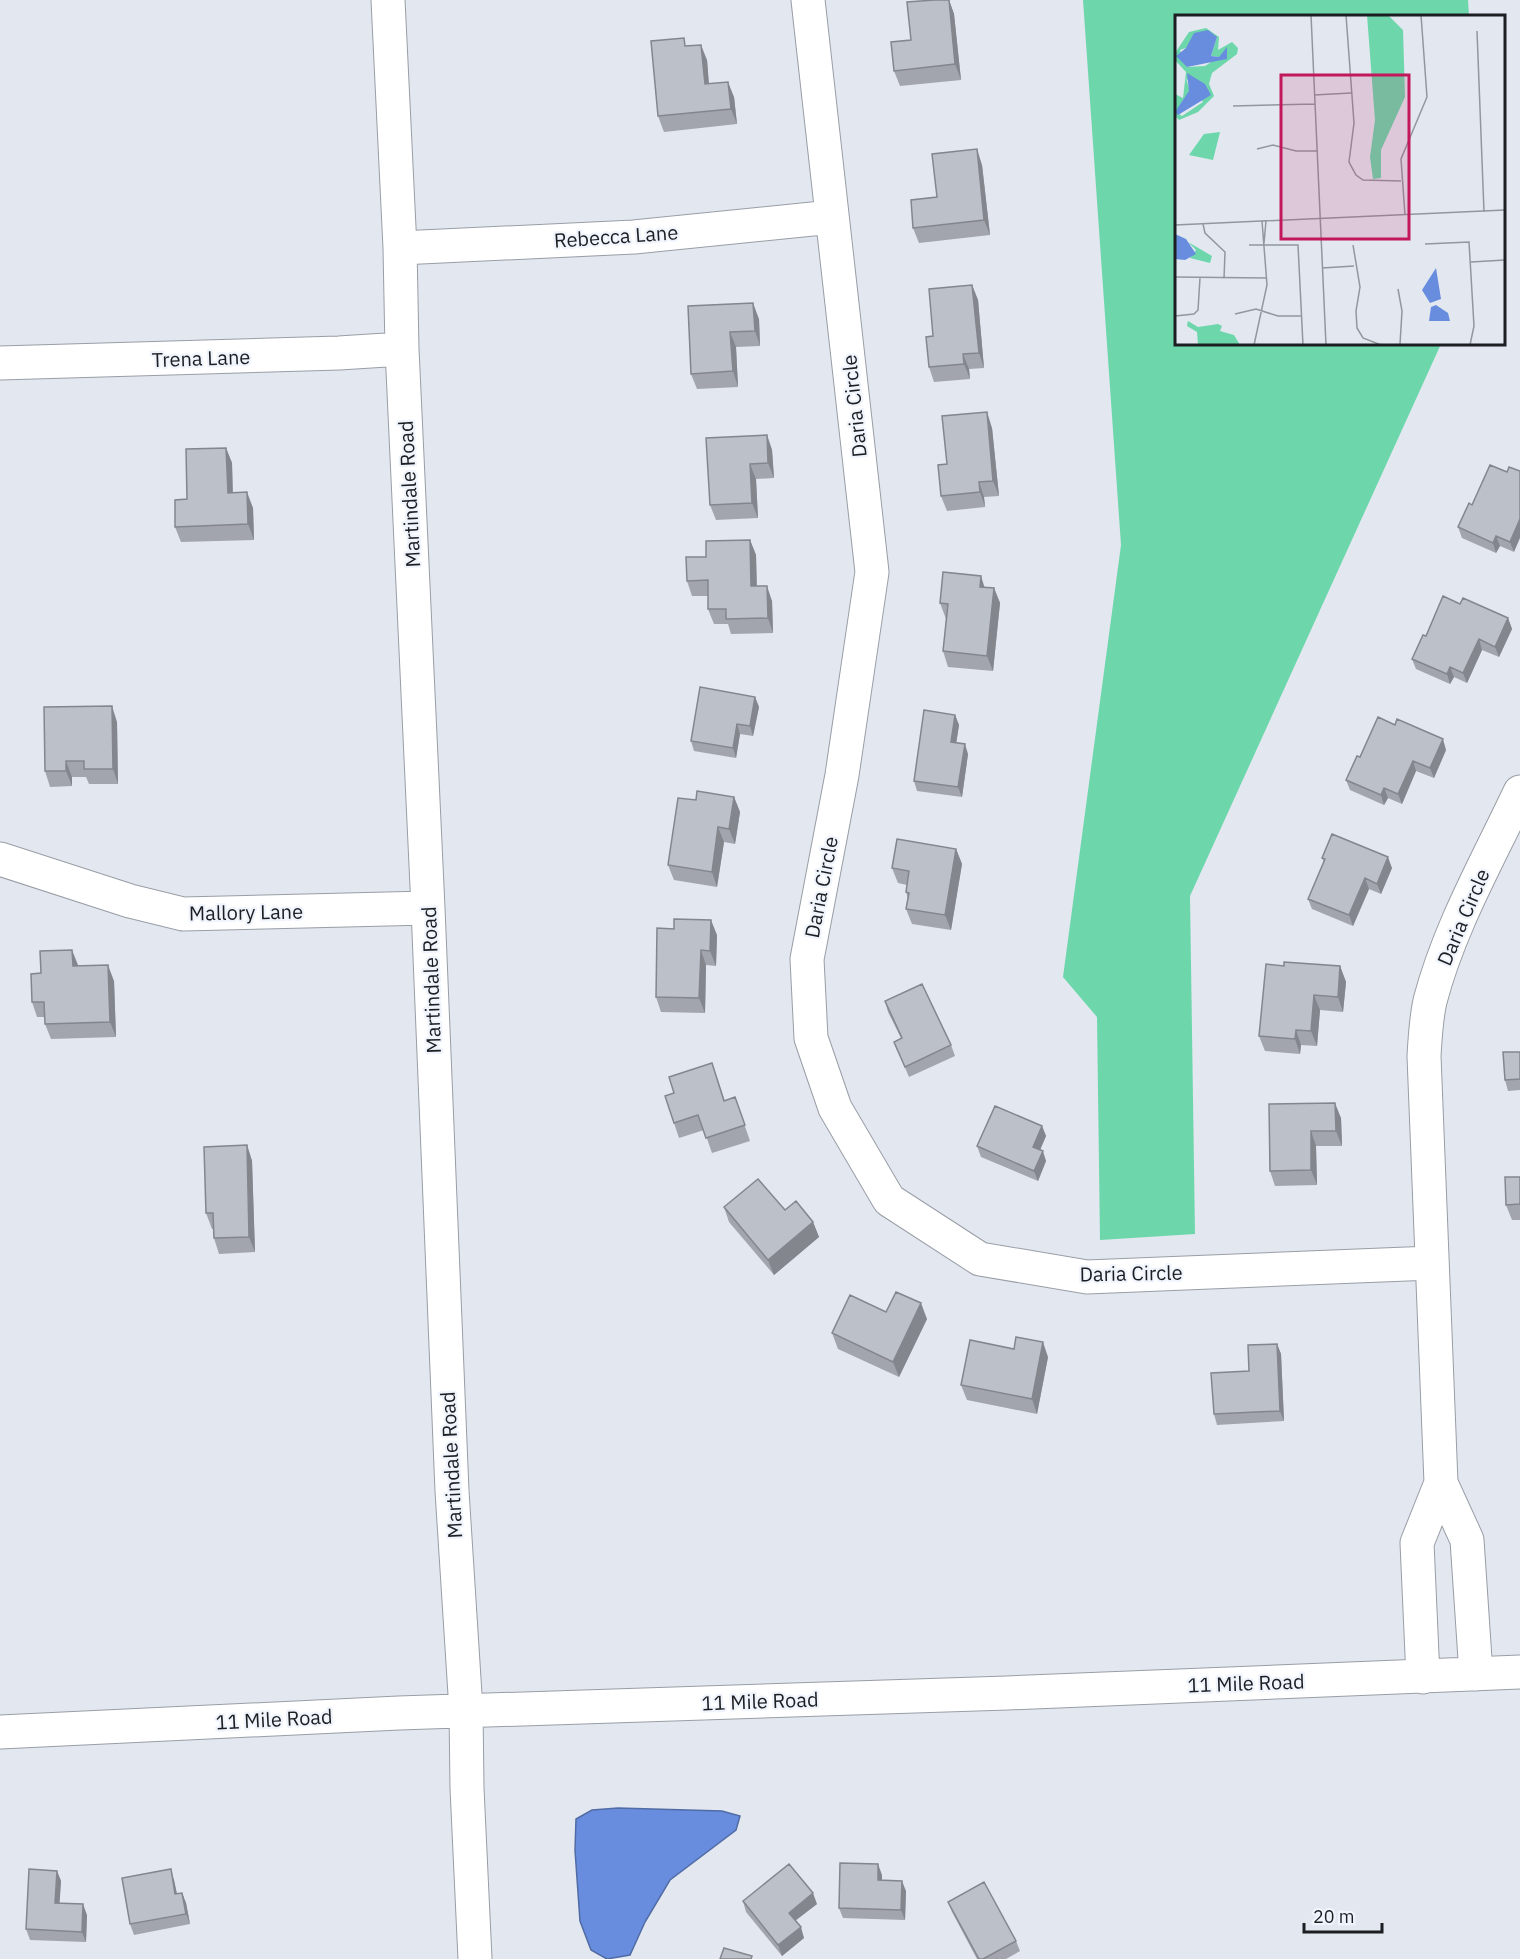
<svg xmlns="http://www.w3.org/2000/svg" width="1520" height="1959" viewBox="0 0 1520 1959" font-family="'IBM Plex Sans',sans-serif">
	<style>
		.green { fill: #6dd7ab }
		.water { fill: #688dde; stroke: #516ca5; stroke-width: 1.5 }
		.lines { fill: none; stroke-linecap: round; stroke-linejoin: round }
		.minor-casing { stroke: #999ea6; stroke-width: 35 }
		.minor { stroke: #fff; stroke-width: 33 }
		.wall { fill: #a2a5ad }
		.shaded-wall { fill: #84868d }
		.building { fill: #bcc0c9; stroke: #84868d; stroke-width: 1.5 }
		.labels { text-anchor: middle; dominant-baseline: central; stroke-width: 4.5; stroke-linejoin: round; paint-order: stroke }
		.street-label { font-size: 20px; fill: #1c1e21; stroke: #eff4fd }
		.inset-road { fill: none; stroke: #93979d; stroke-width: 1.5 }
		.view { fill: #c2185b; fill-opacity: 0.15; stroke: #c2185b; stroke-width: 3 }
		.inset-edge { fill: none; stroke: #1c1e21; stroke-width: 3 }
	</style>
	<rect width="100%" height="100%" fill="#e2e7f0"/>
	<path class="green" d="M1083,0H1468L1469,16H1176V344H1441L1190,896L1195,1234L1100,1240L1097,1017L1063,977L1121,545Z"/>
	<path class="water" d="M618,1808L722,1811L740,1816L736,1830L670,1880L645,1922L630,1955L607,1959L591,1950L580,1921L575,1850L576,1819L592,1810Z"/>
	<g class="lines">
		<g class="minor-casing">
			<path id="minor" d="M388,0L400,248L402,349L428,908L452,1491L466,1710L467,1788L475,1959
				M808,0L872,572L842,775L807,959L811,1038L835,1108L889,1200L980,1259L1087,1277L1432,1263
				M400,248L634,237L832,217
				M0,363L339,353L402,349
				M0,859L130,901L183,914L428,908
				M1476,1674L1467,1540L1441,1483L1424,1056C1425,1038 1426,1019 1430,1001C1449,928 1488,860 1520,792
				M1423,1677L1417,1543L1441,1483
				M0,1732L399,1713L1007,1693L1520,1672"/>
		</g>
		<use href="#minor" class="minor"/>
	</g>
	<path class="wall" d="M949,0L954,14L961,80L900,86L894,71L911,40Z
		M687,46L707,60L709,84L734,97L737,124L664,132L658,116Z
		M982,165L990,235L919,243L913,228L937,197Z
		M972,285L978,300L984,368L969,369L970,379L934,382L929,367L933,336Z
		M688,306L759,319L760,346L736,347L738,387L697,389L691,374Z
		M992,428L999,496L984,497L985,507L947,511L941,496L947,464Z
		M767,435L772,450L774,478L756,479L758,518L716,520L710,505Z
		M226,448L232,463L233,493L253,508L254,540L181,542L175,527L187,499Z
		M1490,465L1514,552L1500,546L1496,553L1462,538L1458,527L1472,505Z
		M750,540L756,555L757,586L772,601L773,633L731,634L728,624H714L708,609V596H692L687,581L706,557Z
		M985,587L994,588L1000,603L993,671L948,667L943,651L946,619L940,603Z
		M1460,604L1508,618L1512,629L1499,657L1482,650L1467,683L1454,677L1450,684L1416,669L1412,659L1426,636Z
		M755,697L759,707L753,736L740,734L736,758L694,751L691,741Z
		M955,715L959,725L956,742L968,754L962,797L917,791L914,781Z
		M117,722L118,784H89L86,777H72V786L50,787L45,771Z
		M1446,750L1434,778L1416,771L1402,804L1388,798L1384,805L1350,790L1346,780L1360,757Z
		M734,797L740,812L735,844L724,842L717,887L674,880L668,865L696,800Z
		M956,849L962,864L951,930L912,924L906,909L908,899L906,892L907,885L898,883L892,868Z
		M1322,858L1392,868L1381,894L1369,889L1353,926L1312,909L1308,899L1324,862Z
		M717,935L716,966L706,965L705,1013L661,1012L656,997Z
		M78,966L114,981L116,1037L51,1039L45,1024V1017H37L32,1002Z
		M1284,966H1340L1346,982L1343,1012L1320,1010L1317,1046L1301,1045L1300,1054L1265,1051L1259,1036Z
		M885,1001L951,1045L955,1056L909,1077L894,1042L901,1038L888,1012Z
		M1520,1052V1090L1508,1091L1505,1080Z
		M712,1063L725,1101L735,1097L750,1141L712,1153L704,1130L679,1138L674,1123V1093Z
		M1269,1104L1341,1118L1342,1146H1316L1317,1185L1275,1186L1270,1171Z
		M1042,1126L1046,1136L1040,1150L1046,1161L1038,1181L981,1157L977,1146Z
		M247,1145L252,1161L255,1252L219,1254L214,1238L213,1229H212L206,1213Z
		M1520,1177V1220H1512L1506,1205Z
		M724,1207L785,1210L813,1222L819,1237L774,1275L729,1222Z
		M927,1319L899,1377L838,1349L832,1333Z
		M1277,1344L1281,1354L1284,1421L1217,1425L1214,1414L1249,1371Z
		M1048,1357L1037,1414L967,1400L961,1385Z
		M57,1871L61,1881L59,1903L87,1915L86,1942L30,1940L26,1929Z
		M882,1875V1880L906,1891L905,1920L843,1918L839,1908Z
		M174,1880L177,1894L182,1893L186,1903L190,1924L134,1935L130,1924Z
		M743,1901L817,1904L795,1921L804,1938L782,1956L746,1912Z
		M948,1902L1016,1941L1020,1951L1006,1959H977L952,1912Z"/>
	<path class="shaded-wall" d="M949,0L954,14L961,80L955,64Z
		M701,45L707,60L710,99L705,84Z
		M728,82L734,97L737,124L731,109Z
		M977,149L982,165L990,235L984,220Z
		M972,285L978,300L984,368L979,353Z
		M753,303L759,319L760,346L755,331Z
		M730,332L736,347L738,387L733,371Z
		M963,354L969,369L970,379L964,364Z
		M987,412L992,428L999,496L993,481Z
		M767,435L772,450L774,478L768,463Z
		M226,448L232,463L233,508L228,493Z
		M750,464L756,479L758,518L752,503Z
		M979,482L984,497L985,507L980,492Z
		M247,492L253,508L254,540L248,524Z
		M1520,519V538L1514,552L1510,542Z
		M1496,536L1500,546L1496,553L1493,543Z
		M750,540L756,555L757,602L751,586Z
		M981,576L986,592L980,587Z
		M767,586L772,601L773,633L768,618Z
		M994,588L1000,603L993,671L987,656Z
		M1508,618L1512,629L1499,657L1495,647Z
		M1479,639L1482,650L1467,683L1463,673Z
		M1450,667L1454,677L1450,684L1447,674Z
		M755,697L759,707L753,736L750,726Z
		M112,706L117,722L118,784L113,769Z
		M955,715L959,725L955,752L951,742Z
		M737,724L740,734L736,758L733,748Z
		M1443,739L1446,750L1434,778L1430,768Z
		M965,744L968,754L962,797L958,787Z
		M66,761L72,777V786L66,771Z
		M1413,761L1416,771L1402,804L1398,794Z
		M1384,788L1388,798L1384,805L1381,795Z
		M734,797L740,812L735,844L729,829Z
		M718,827L724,842L717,887L712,872Z
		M956,849L962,864L951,930L945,915Z
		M1388,857L1392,868L1381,894L1377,884Z
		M1365,878L1369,889L1353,926L1349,915Z
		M711,920L717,935L716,966L710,951Z
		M72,950L78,965V982L73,966Z
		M701,950L706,965L705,1013L699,998Z
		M108,965L114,981L116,1037L110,1022Z
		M1340,966L1346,982L1343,1012L1338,997Z
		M1314,995L1320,1010L1317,1046L1311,1031Z
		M1296,1030L1301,1045L1300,1054L1295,1039Z
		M1335,1103L1341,1118L1342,1146L1336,1131Z
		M1042,1126L1046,1136L1037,1157L1033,1147Z
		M1311,1131L1316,1146L1317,1185L1311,1170Z
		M247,1145L252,1161L255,1252L249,1237Z
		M1043,1151L1046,1161L1038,1181L1034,1171Z
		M813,1222L819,1237L774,1275L768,1260Z
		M921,1303L927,1319L899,1377L893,1362Z
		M1043,1342L1048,1357L1037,1414L1032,1399Z
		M1277,1344L1281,1354L1284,1421L1280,1411Z
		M878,1864L882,1875V1891L878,1880Z
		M171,1869L174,1880L179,1904L175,1894Z
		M57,1871L61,1881L59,1913L55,1903Z
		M902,1881L906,1891L905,1920L901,1910Z
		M182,1893L186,1903L190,1924L186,1914Z
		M813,1893L817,1904L792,1923L789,1913Z
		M83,1904L87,1915L86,1942L82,1932Z
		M801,1927L804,1938L782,1956L778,1945Z"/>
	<path class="building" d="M934,0H949L955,64L894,71L891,42L911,40L907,2Z
		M684,38L685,46L701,45L705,84L728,82L731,109L658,116L651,41Z
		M977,149L984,220L913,228L911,200L937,197L932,154Z
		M972,285L979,353L963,354L964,364L929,367L926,337L933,336L929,289Z
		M753,303L755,331L730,332L733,371L691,374L688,306Z
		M987,412L993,481L979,482L980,492L941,496L938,465L947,464L942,416Z
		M767,435L768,463L750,464L752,503L710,505L706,438Z
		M226,448L228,493L247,492L248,524L175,527V500L187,499L186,449Z
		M1490,465L1507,472L1509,467L1520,471V519L1510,542L1496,536L1493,543L1458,527L1469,503L1472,505Z
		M750,540L751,586H767L768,618L726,619V609H708V580L687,581L686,557H706V541Z
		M943,572L981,576L980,587L994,588L987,656L943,651L948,604L940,603Z
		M1443,596L1460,604L1463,598L1508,618L1495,647L1479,639L1463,673L1450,667L1447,674L1412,659L1423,635L1426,636Z
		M700,687L755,697L750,726L737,724L733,748L691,741Z
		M112,706L113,769H84V761H66V771H45L44,707Z
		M924,710L955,715L951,742L965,744L958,787L914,781Z
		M1378,717L1395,725L1397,719L1443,739L1430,768L1413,761L1398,794L1384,788L1381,795L1346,780L1357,756L1360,757Z
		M697,791L734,797L729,829L718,827L712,872L668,865L678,798L696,800Z
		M1332,834L1388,857L1377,884L1365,878L1349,915L1308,899L1325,859L1322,858Z
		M897,839L956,849L945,915L906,909L909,893L906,892L909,871L892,868Z
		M674,919L711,920L710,951L701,950L699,998L656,997L657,928L674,929Z
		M72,950L73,966L108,965L110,1022L45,1024L44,1002H32L31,974L41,973L40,951Z
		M1284,962L1340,966L1338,997L1314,995L1311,1031L1296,1030L1295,1039L1259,1036L1266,964L1284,966Z
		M922,984L951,1045L905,1067L894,1042L902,1038L885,1001Z
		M1503,1052H1520V1079L1505,1080Z
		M712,1063L724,1101L735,1097L745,1125L706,1138L698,1115L674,1123L665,1096L674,1093L669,1077Z
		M1335,1103L1336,1131H1311V1170L1270,1171L1269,1104Z
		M995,1106L1042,1126L1033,1147L1043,1151L1034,1171L977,1146Z
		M247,1145L249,1237L214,1238L213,1213H206L204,1147Z
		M1505,1177H1520V1204L1506,1205Z
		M758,1179L785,1210L796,1201L813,1222L768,1260L724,1207Z
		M896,1292L921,1303L893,1362L832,1333L850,1295L886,1312Z
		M1016,1337L1043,1342L1032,1399L961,1385L970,1340L1014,1349Z
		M1277,1344L1280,1411L1214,1414L1211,1373L1249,1371L1248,1345Z
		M840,1863L878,1864V1880L902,1881L901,1910L839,1908Z
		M789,1864L813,1893L789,1913L801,1927L778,1945L743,1901Z
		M29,1869L57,1871L55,1903L83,1904L82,1932L26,1929Z
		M171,1869L175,1894L182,1893L186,1914L130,1924L122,1878Z
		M984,1882L1016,1941L983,1959H979L948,1902Z
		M724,1948L752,1956L751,1959H720Z"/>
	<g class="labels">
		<g class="street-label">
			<text transform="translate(616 236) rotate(-4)">Rebecca Lane</text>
			<text transform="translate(201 358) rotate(-2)">Trena Lane</text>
			<text transform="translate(854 406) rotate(-96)">Daria Circle</text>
			<text transform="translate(409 494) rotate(-93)">Martindale Road</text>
			<text transform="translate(821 887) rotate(-79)">Daria Circle</text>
			<text transform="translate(246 912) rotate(-1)">Mallory Lane</text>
			<text transform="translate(1463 917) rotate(-67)">Daria Circle</text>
			<text transform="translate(431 980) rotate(-92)">Martindale Road</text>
			<text transform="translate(1131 1273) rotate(-1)">Daria Circle</text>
			<text transform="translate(451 1465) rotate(-93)">Martindale Road</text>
			<text transform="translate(1246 1683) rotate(-2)">11 Mile Road</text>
			<text transform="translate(760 1701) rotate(-2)">11 Mile Road</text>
			<text transform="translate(274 1719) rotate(-3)">11 Mile Road</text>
		</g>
	</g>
	<g transform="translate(1175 15)">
		<rect width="330" height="330" fill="#e2e7f0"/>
		<path d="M192,0H213L228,15L230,82L206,135V163L198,164L195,142L200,105ZM31,13L44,22L43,35L57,27L63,33L62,39L37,58L34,69L39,81L23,97L4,105L0,101V79L8,83L11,57L0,45V38L14,17ZM42,22L36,41L44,42L30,51L12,52L5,35ZM11,63L28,87L7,101L1,97L15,76ZM45,117L38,145L14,140L29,119ZM13,227L37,241L35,248L15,243L21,235ZM13,306L23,312L43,309L47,311L45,316L59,320L65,330H23L22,317L12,311Z" fill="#6dd7ab" fill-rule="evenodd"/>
		<path d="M33,15L42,22L36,41L44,42L52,32V44L12,52L1,41L11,33L19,18ZM12,58L30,69L36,80L3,100L0,97L14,76ZM0,219L11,224L21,239L10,245L0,244ZM261,253L266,284L255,288L247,275ZM261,290L273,298L275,306H254L256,292Z" fill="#688dde"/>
		<path class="inset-road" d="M136,0L151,330M171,0L179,108L174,147L181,160L188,165L226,166M302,16L309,197M139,80L176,78M58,91L140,89M82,134L98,130L121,136H142M230,200L226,144L252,82L246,0M28,209L30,218L50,237L49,264M0,210L330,195M89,228L91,206M250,229L294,227L299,311L295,330M74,230H123L128,330M178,230L185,272L181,296L182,313L188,323L206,330M296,247L330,245M147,253L179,251M0,262L92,263M223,274L227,296L225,329M60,299L81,294L103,301H126M0,301L19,299L23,295L25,263M79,330L92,270L87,206M207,330H294"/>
		<path class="view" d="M106,60H234V224H106Z"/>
		<rect width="330" height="330" class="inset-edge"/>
	</g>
	<path d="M1304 1923v9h78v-9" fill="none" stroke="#1c1e21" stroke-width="3"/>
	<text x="1313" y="1923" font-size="18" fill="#1c1e21" stroke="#eff4fd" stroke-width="4.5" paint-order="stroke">20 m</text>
</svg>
